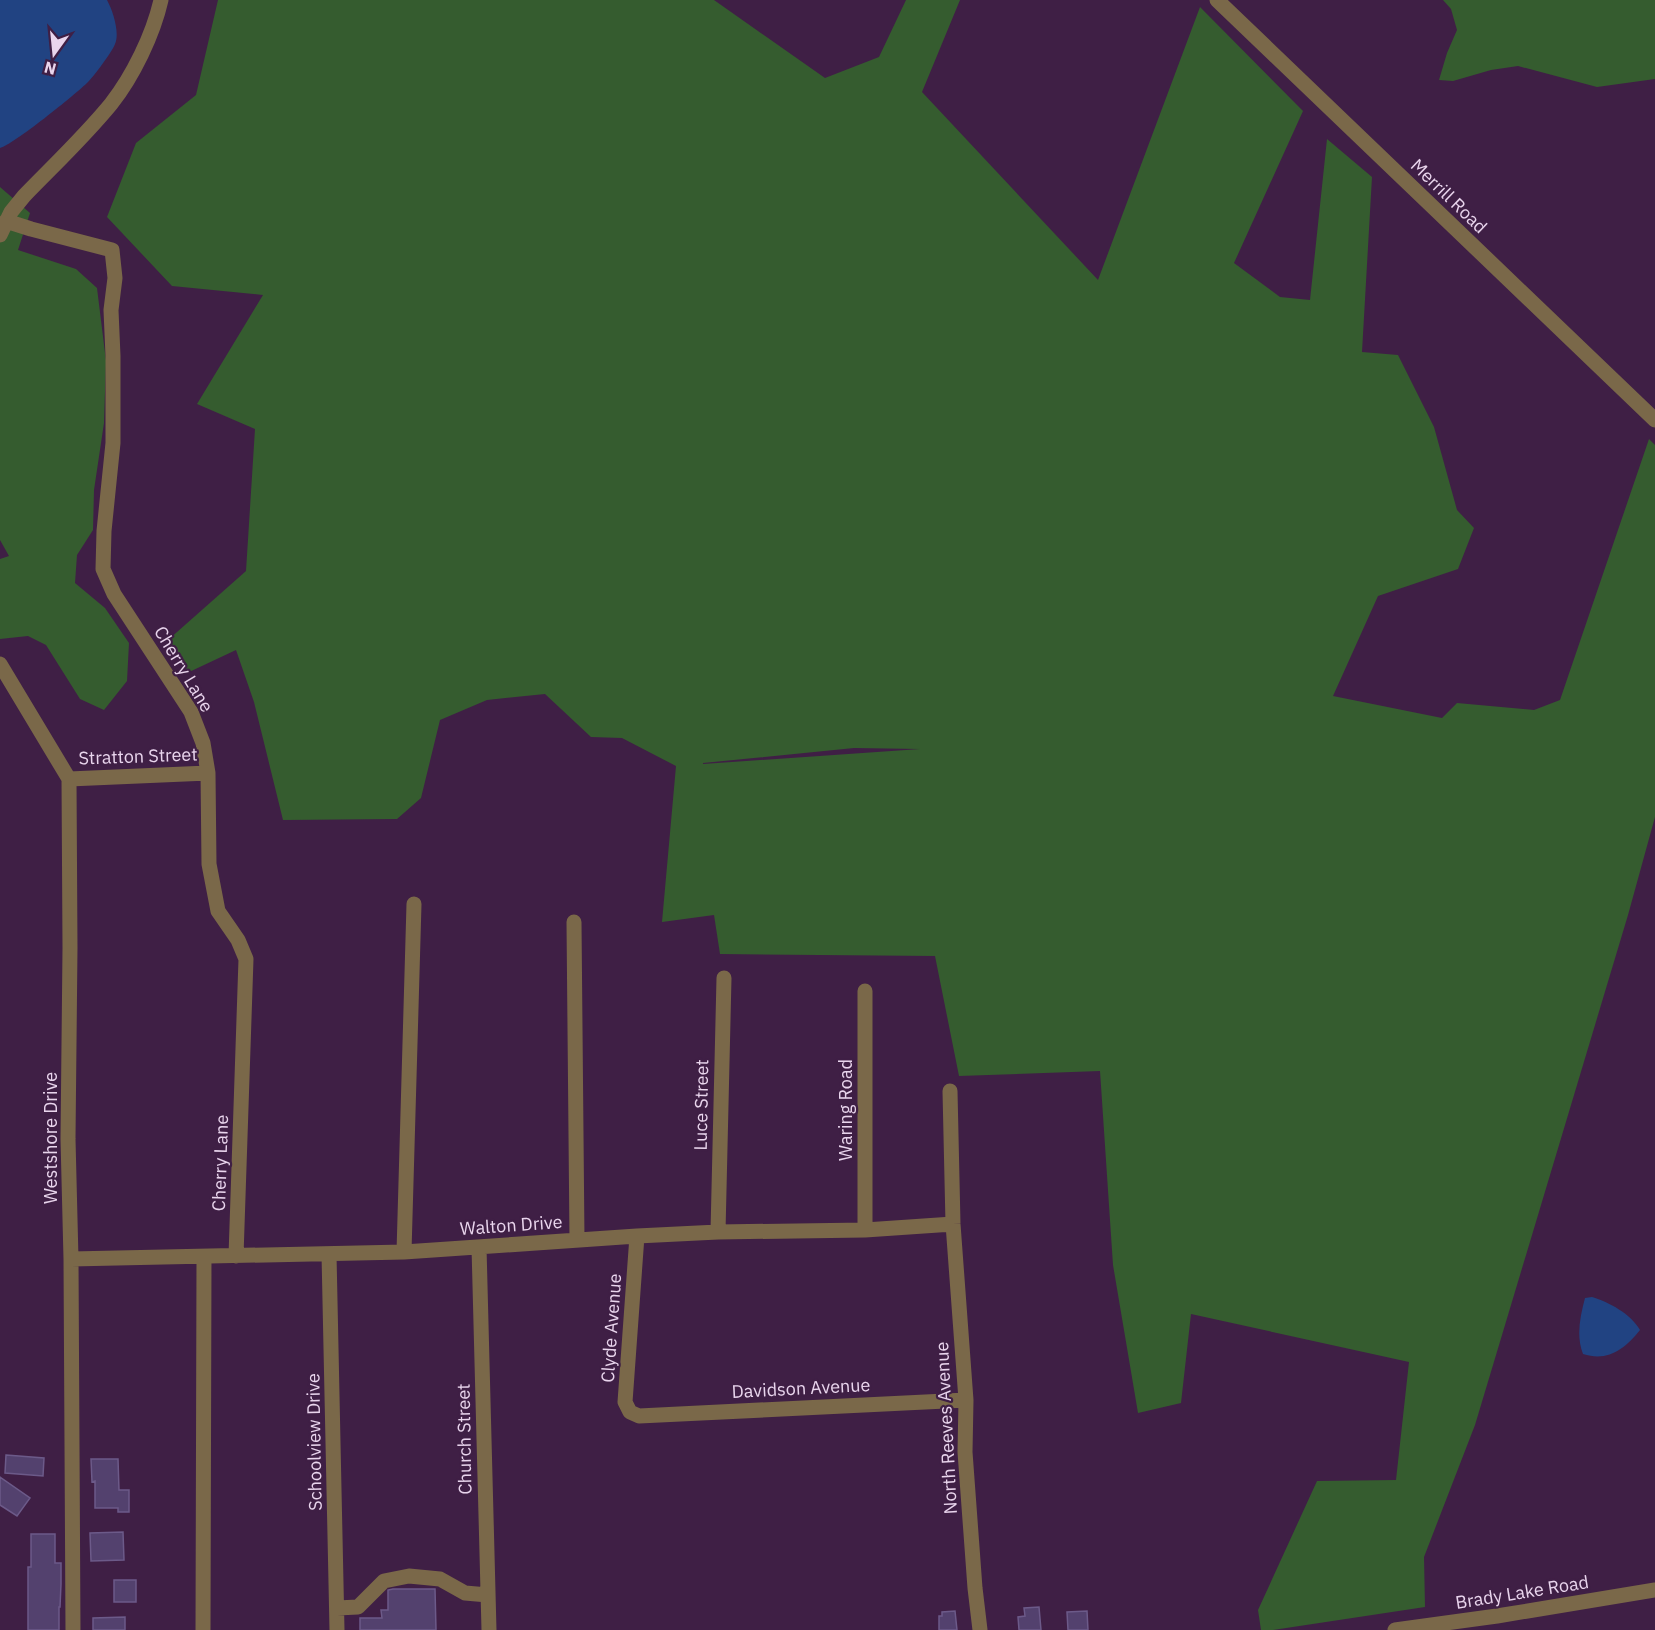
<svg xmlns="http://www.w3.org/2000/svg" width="1655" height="1630" viewBox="0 0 1655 1630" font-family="'IBM Plex Sans',sans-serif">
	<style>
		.green { fill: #355c2f; fill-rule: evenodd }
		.water { fill: #214382 }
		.building { fill: #53416e; stroke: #6c5a89; stroke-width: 1.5 }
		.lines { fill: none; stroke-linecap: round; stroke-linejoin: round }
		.minor { stroke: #7a6849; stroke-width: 15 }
		.labels { text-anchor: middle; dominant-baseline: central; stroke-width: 4.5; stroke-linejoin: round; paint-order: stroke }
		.street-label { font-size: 18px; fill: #e9d5ed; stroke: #3f1f45 }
	</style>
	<rect width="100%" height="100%" fill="#3f1f45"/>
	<path class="green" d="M218,0H714L825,78L879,57L906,0H960L922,92L1098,280L1200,7L1303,111L1234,263L1280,297L1310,300L1327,139L1372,177L1362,352L1398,355L1434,427L1457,510L1474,528L1458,569L1378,596L1333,696L1442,718L1457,703L1534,710L1560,700L1649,439L1655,445V817L1628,915L1475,1425L1424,1557L1425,1607L1273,1630H1261L1258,1610L1317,1481L1396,1480L1409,1362L1191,1314L1181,1403L1138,1413L1113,1265L1100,1071L959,1076L935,956L720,954L714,915L662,922L676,766L622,738L591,737L545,694L487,700L440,720L421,798L397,819L283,820L254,702L236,650L187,673L168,640L246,571L255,429L197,404L263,295L172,286L107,217L136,143L196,95ZM854,748L920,749L703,764V763Z
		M1443,0H1655V79L1597,87L1518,66L1491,70L1453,81L1439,80L1447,53L1457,30L1451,9Z
		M0,187L30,213L18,250L76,269L97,288L106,361L104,423L94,490L93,530L77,555L75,583L105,608L129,643L127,681L104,710L80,699L46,645L28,636L0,639V559L9,556L0,540Z"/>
	<path class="water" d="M0,0H107C113,11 120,33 115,44C112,52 94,76 88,82C76,94 13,145 0,148Z
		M1592,1297C1609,1302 1631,1314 1640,1330C1625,1349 1608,1362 1583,1354C1576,1336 1580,1317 1585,1298Z"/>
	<path class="building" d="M6,1455L44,1458L43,1476L5,1473Z
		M91,1459H118L119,1490H129V1512H118V1508H95V1481L92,1482Z
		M0,1477L30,1498L17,1516L0,1505Z
		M123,1532L124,1560L91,1561L90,1533Z
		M31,1534H55V1563H61V1584L60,1607H59V1630H28V1567H31Z
		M114,1580H136V1602H114Z
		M393,1589H435L436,1630H360V1618H382L381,1610H388V1590Z
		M1039,1607L1041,1630H1019L1018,1617L1025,1616L1024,1608Z
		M955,1611L957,1630H939V1616H942V1612Z
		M1087,1611L1088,1630H1068L1067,1612Z
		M125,1617V1630H93V1618Z"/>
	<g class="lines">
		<path class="minor" d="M1217,0L1655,420
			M6,221L31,229L112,250L115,278L111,310L113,356V443L104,531L103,569L114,594L191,712L203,743L208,773L209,864L218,911L238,940L246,959L236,1256
			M0,235L11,212L24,196C53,166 84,137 111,104C133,76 153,35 161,0
			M0,664L69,779L70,948L68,1139L71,1259L73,1630
			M69,779L208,773
			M574,922L577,1240
			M950,1091L953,1224L966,1400L965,1452L975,1588L980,1630
			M865,1230V991
			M718,1232L724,978
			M637,1236L625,1402L630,1412L639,1416L966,1400
			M479,1247L489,1630
			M404,1252L414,904
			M329,1254L337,1630
			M71,1259L404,1252L637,1236L718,1232L865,1230L953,1224
			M337,1608L358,1607L384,1581L409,1576L440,1579L465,1593L488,1595
			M203,1630L204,1257
			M1395,1630L1497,1616L1655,1590"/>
	</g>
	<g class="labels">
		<g class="street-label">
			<text transform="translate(1449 196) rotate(44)">Merrill Road</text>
			<text transform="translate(184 669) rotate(59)">Cherry Lane</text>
			<text transform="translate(138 756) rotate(-2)">Stratton Street</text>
			<text transform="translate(701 1105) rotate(-89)">Luce Street</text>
			<text transform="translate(845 1110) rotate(-90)">Waring Road</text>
			<text transform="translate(50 1138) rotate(-90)">Westshore Drive</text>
			<text transform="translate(220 1163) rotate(-88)">Cherry Lane</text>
			<text transform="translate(511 1225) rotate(-4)">Walton Drive</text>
			<text transform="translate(611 1328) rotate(-86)">Clyde Avenue</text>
			<text transform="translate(801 1388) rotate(-3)">Davidson Avenue</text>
			<text transform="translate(946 1428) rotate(-93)">North Reeves Avenue</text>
			<text transform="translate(464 1439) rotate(-91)">Church Street</text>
			<text transform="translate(314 1442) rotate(-91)">Schoolview Drive</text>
			<text transform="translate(1522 1592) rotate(-9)">Brady Lake Road</text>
		</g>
	</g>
	<g transform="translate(54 54) rotate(195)" stroke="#3f1f45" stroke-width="4.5" paint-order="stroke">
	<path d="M0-4.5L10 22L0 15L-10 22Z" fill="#e9d5ed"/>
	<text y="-9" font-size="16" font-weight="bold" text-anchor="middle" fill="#e9d5ed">N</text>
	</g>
</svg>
